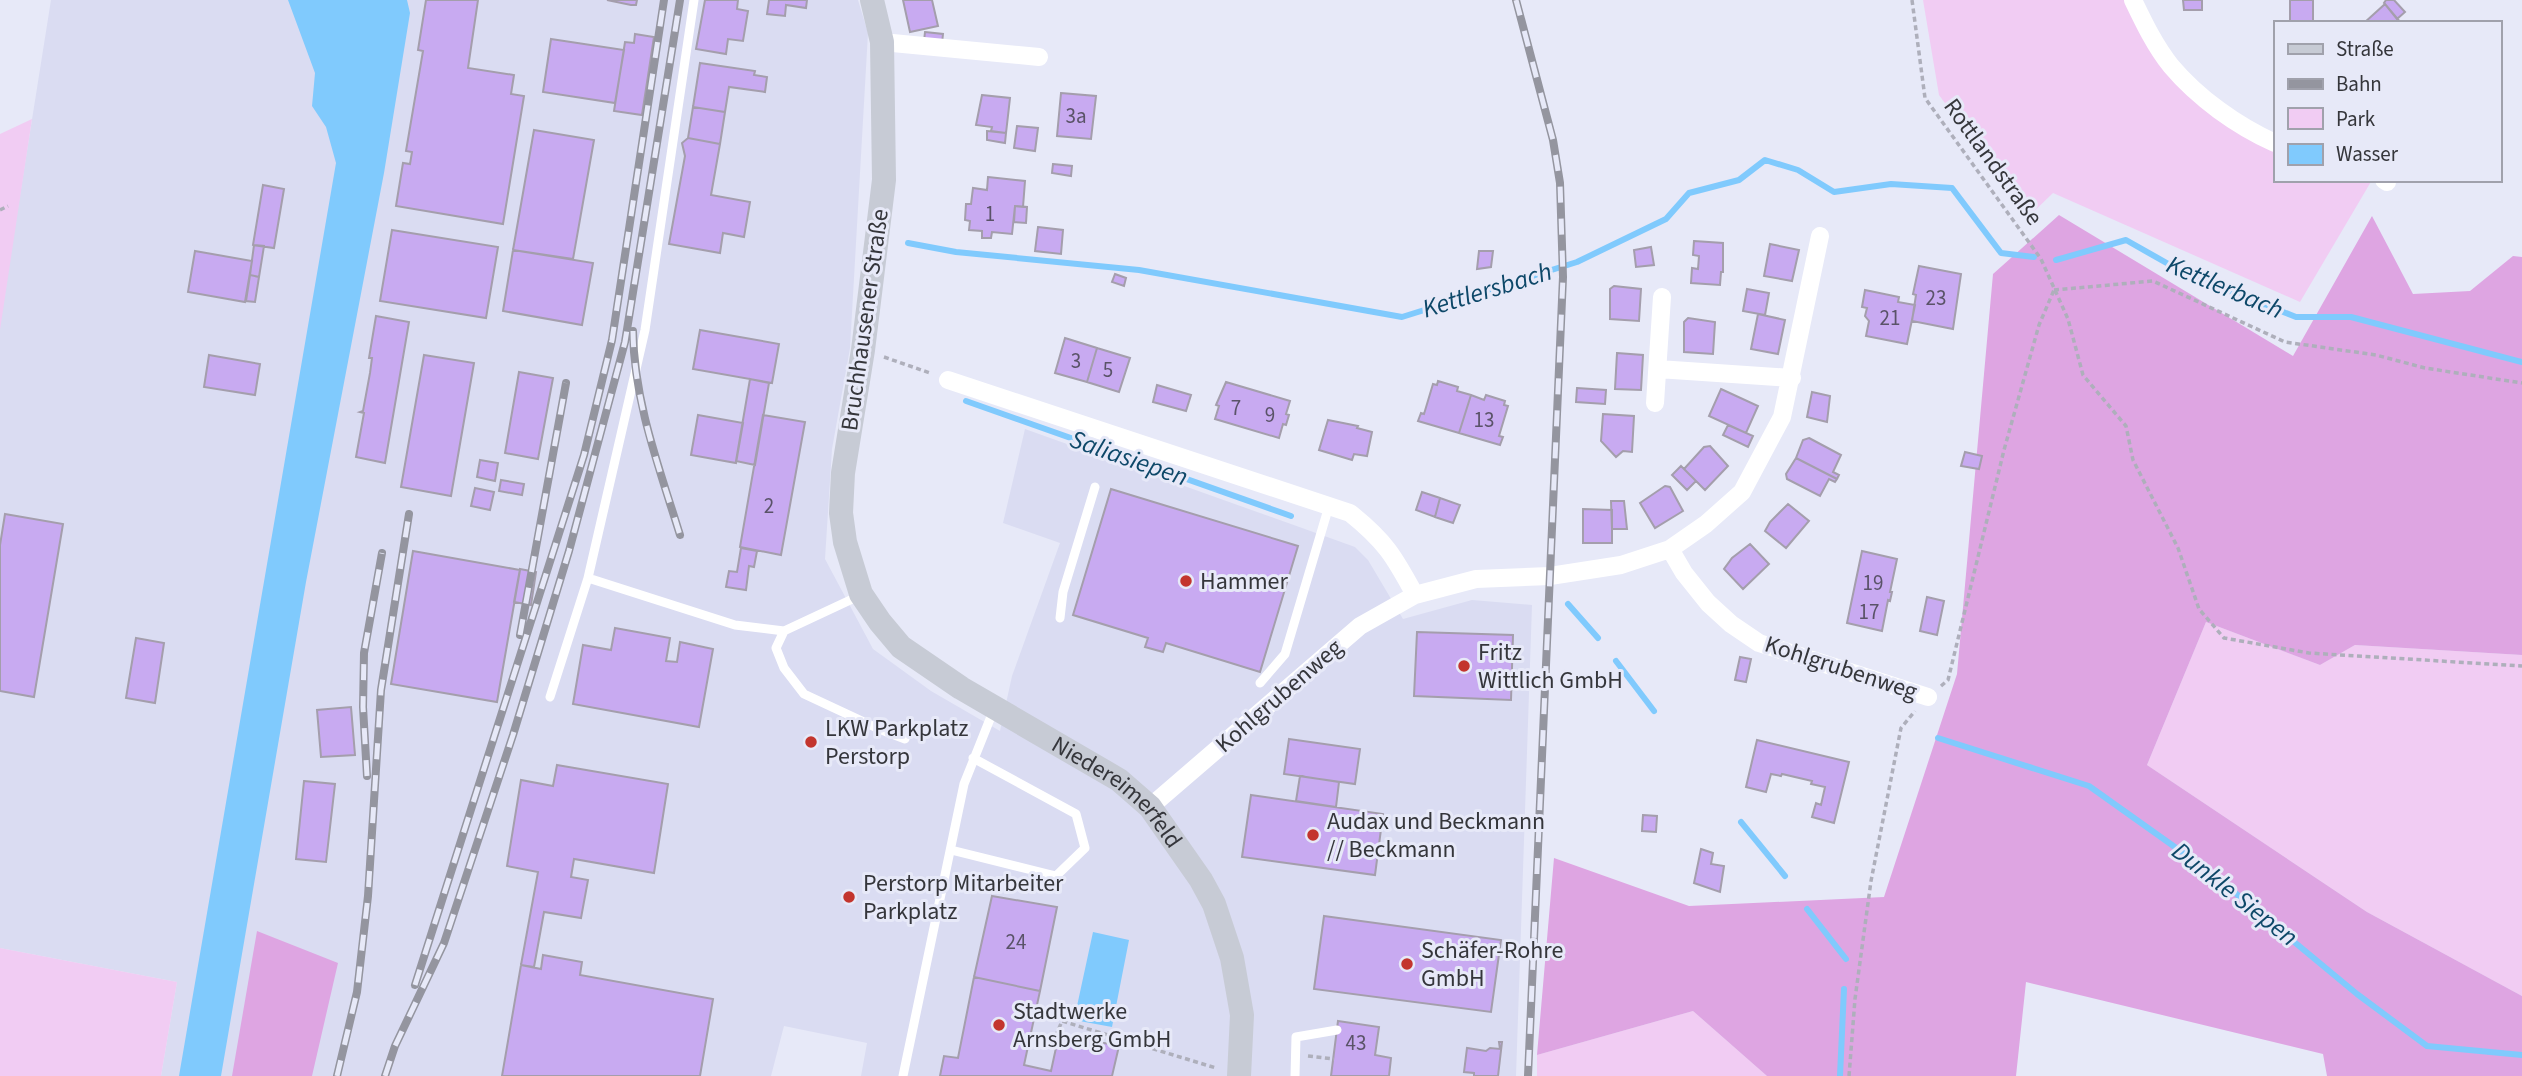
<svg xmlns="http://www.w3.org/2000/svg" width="2522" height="1076" viewBox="0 0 2522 1076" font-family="'Source Sans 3',sans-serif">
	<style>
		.built { fill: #dadcf2 }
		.green { fill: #f1ccf3 }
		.forest { fill: #dea5e2 }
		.water { fill: #80cafd }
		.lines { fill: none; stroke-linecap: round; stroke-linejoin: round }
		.stream { stroke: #80cafd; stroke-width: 6 }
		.building { fill: #c8aaf1; stroke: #a49eac; stroke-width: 2 }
		.path { stroke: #aeafbb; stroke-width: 3.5; stroke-dasharray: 5 3.5; stroke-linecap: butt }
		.lane { stroke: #fff; stroke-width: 9 }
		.street { stroke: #fff; stroke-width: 18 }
		.secondary { stroke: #c7cbd5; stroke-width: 24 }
		.rail-casing { stroke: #94959f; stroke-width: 8 }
		.rail { stroke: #e7e9f8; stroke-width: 5; stroke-dasharray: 16; stroke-linecap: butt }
		.poi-dot { fill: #c3352e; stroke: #e7e9f8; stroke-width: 2.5 }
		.labels { text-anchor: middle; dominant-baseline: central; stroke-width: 6; stroke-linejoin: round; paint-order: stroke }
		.number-label { font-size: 21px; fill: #5a5368 }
		.street-label { font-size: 24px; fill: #35363b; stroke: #e7e9f8 }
		.poi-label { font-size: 24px; fill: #35363b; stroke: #e7e9f8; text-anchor: start }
		.water-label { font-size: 26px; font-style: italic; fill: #0e4869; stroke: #e7e9f8 }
	</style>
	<rect width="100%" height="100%" fill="#e7e9f8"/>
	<path class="built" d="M51,0H858L868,33L850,348L832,449L825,559L873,649L931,691L1000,731L1012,676L1060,543L1003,523L1025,429L1355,547L1368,560L1403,619L1472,600L1532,605L1516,1076H861L867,1043L784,1026L771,1076H161L177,982L0,948V321Z"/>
	<path class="green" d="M1923,0H2139C2149,17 2158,36 2169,52C2197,90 2235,112 2275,135V180H2372L2300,302L2053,193L2028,217L1939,95Z
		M32,119L0,330V134Z
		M2206,622L2320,665L2355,645L2522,655V996L2367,912L2147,765Z
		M0,948L177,982L161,1076H0Z
		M1693,1011L1767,1076H1537V1055Z"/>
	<path class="forest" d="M2059,215L2293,356L2372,216L2413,294L2470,291L2513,256L2522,257V655L2355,645L2320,665L2206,622L2147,765L2367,912L2522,996V1076H2327L2323,1054L2026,982L2016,1076H1767L1693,1011L1537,1055L1554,858L1689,906L1884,897L1957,674L1993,274Z
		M257,931L338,963L312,1076H232Z"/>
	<path class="water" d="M288,0H407L410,13L384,173L306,582L221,1076H179L336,163L326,127L312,106L315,73Z
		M1093,932L1129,940L1112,1027L1074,1020Z"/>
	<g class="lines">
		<path class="stream" d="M908,243L956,252L1139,270L1402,317L1577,262L1666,219L1689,193L1739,180L1765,160L1798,170L1834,192L1891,184L1952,188L2001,253L2034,257
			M2056,260L2126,240L2186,274L2296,317H2351L2522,362
			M966,401L1291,516
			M1568,604L1598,638
			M1616,661L1654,711
			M1938,738L2089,786L2210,872L2357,994L2427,1046L2522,1055
			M1741,822L1785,876
			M1807,909L1846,959
			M1840,1076L1844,989"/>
	</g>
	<path class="building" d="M426,0H478L468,68L514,75L511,94L524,96L503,224L396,206L403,163L410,164L412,152L406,151L423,51L418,50Z
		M607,0H637L636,5H631Z
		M705,0H738L737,9L748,11L743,41L728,39L726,54L696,49Z
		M769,0H807L806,8L786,5L785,16L767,14Z
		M903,0H932L938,26L910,32Z
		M2183,0H2202V10H2184Z
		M2290,0H2313V23H2290Z
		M2386,0H2394L2405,12L2397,19L2384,3Z
		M2385,4L2401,23H2364Z
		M925,32L943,34L942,43L924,41Z
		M635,34L654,37L642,115L614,111L625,42L634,43Z
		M551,39L624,50L615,103L543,92Z
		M700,63L755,71L754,75L767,77L765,92L729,87L725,112L693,107Z
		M1061,93L1096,96L1091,139L1057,136Z
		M982,95L1010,98L1006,133L991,131L992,127L976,125Z
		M693,107L725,112L720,144L688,138Z
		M1017,126L1038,128L1035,151L1014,148Z
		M534,130L594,140L573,259L513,250Z
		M987,131L1006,133L1005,143L987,140Z
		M688,138L720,144L711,195L750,202L744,237L723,233L720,253L669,244L685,156L682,143Z
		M1053,164L1072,166L1071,176L1052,173Z
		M988,177L1025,181L1023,207L1015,206L1012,234L992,232L991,238H982V231L969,230L970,221L965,220L966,204H971L973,188L987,190Z
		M263,185L284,189L274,248L253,245Z
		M1015,206L1027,207L1026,223L1014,222Z
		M1038,227L1063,230L1061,254L1035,251Z
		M392,230L498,247L486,318L380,301Z
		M1694,241L1723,243V272H1721L1720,285L1691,283L1692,268L1698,269L1699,256L1693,255Z
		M1770,244L1799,250L1792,281L1764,276Z
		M254,245L264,246L259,277L250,275Z
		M1651,247L1654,265L1636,267L1634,250Z
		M513,250L593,263L582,325L503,311Z
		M195,251L252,261L245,302L188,292Z
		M1479,251H1493L1491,267L1477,269Z
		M1919,266L1961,274L1953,329L1912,321L1916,295L1913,294Z
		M1115,274L1126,278L1124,286L1112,282Z
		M250,275L259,277L255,302L246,301Z
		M1614,286L1641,289L1639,321L1610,319V289Z
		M1747,289L1769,293L1765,315L1743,311Z
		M1865,290L1899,297L1898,302L1915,305L1907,344L1866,336L1869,321L1865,316L1867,308L1862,307Z
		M1758,314L1785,320L1778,354L1751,349Z
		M376,316L409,322L385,463L356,457L364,413L360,412L363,411L370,373L372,358H369Z
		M1688,318L1715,322L1713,354L1684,352V322Z
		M700,330L779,344L772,383L693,369Z
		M1065,338L1097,348L1087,382L1055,373Z
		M1097,348L1130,358L1119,392L1087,382Z
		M1617,353L1643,355L1641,390L1615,389Z
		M209,355L260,364L255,395L204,387Z
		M424,355L474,363L451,496L401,487Z
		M519,372L553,378L538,459L505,453Z
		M750,379L769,383L755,465L736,461Z
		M1438,381L1458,387L1457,391L1471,395L1459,433L1418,421L1421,413L1424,414L1433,384L1437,385Z
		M1226,382L1290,401L1286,414L1289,415L1286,425L1283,424L1279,438L1215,419L1219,406L1216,405Z
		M1157,385L1191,395L1186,411L1153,402Z
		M1577,388L1606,390L1605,404L1576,402Z
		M1721,389L1758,406L1746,433L1709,416Z
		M1812,392L1830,396L1827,422L1807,417Z
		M1471,395L1484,400L1486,395L1505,401L1504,405L1508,406L1499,436L1503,437L1500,445L1459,433Z
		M1603,414L1634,416L1632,452L1623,451L1616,457L1601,441Z
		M698,415L743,423L736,463L691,455Z
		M763,415L805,422L781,555L740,547Z
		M1328,420L1358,426L1357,428L1372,432L1367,456L1354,454L1352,460L1319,450Z
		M1728,425L1753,436L1748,447L1723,435Z
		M1809,438L1841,455L1833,472L1839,475L1837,479L1796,458L1803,440Z
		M1710,446L1728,466L1705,490L1684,469L1704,447Z
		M1965,452L1982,456L1979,469L1961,466Z
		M1796,458L1837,479L1835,482L1829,479L1820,496L1787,479L1786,474Z
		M480,460L498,463L495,481L477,477Z
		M1681,466L1696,481L1687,490L1672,475Z
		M501,480L524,484L522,495L499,491Z
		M1665,486L1670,487L1683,511L1655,528L1640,503Z
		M475,488L494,492L490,510L471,506Z
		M1111,489L1298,546L1260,672L1166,643L1163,652L1145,647L1148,638L1073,615Z
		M1422,492L1440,498L1435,517L1416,510Z
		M1440,498L1460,505L1453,523L1435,517Z
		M1611,501H1624L1627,529H1612Z
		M1788,504L1809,521L1786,548L1765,531L1770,522Z
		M1583,509L1612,510V543H1583Z
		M5,514L63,524L34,697L0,691V545Z
		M1750,544L1769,564L1743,589L1724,569L1732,558Z
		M741,548L757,551L754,567L749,566L746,590L726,587L729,571L737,572Z
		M413,551L520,570L497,702L391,684Z
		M1862,551L1897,559L1890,592H1892L1890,601L1888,600L1882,631L1847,623Z
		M520,569L536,572L531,605L514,602Z
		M1927,597L1944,601L1937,635L1920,631Z
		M615,628L670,638L666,661L677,662L680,642L713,649L699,727L573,704L583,645L611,650Z
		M1417,632L1513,635L1511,700L1414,696Z
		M136,638L164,643L155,703L126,698Z
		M1740,657L1751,659L1746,682L1735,680Z
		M351,707L355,755L321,757L317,710Z
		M1289,739L1360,749L1355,784L1284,774Z
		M1757,740L1849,762L1834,823L1812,817L1816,803L1821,805L1825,787L1811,784L1812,781L1782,774L1781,776L1771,774L1766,792L1746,787Z
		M557,765L668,784L654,873L574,859L571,877L588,880L581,918L544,912L534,967L521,965L538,872L507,866L521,780L553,786Z
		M1300,776L1339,782L1336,807L1296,801Z
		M304,781L335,784L326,862L296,859Z
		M1251,795L1383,814L1375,875L1242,857Z
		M1643,815L1657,816L1656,832L1642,831Z
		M1701,849L1713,853L1711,864L1724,866L1720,892L1694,883Z
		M992,896L1057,907L1040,991L974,977Z
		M1324,916L1501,940L1491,1012L1314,989Z
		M543,955L582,962L580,975L713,999L700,1076H502L521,965L541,969Z
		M974,977L1040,991L1024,1065L1051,1071L1059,1034L1119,1046L1112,1076H940L944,1056L958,1058Z
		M1338,1021L1379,1027L1375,1055L1391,1058L1389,1076H1331Z
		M1499,1042H1502L1498,1076H1474V1073L1464,1072L1467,1048L1486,1051L1490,1048L1500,1049Z"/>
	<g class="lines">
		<path class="path" d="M1912,0L1925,98L2041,259L2068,319L2083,375L2126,426L2133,460L2178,548L2199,609L2224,638L2309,653L2522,666
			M0,210L8,206
			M2054,290L2153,281L2285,342L2376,355L2425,368L2522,383
			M884,357L930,373
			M1941,686L1948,680L2004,450L2039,325L2054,290
			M1097,1043L1098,1032L1216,1068
			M1056,1045L1057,1033L1062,1021L1098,1032
			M1308,1056L1334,1059
			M1849,1076L1855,999L1871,881L1901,728L1915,711"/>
		<path class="lane" d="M694,0L645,330L588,578L735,625L784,631L861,595
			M1060,618L1063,592L1095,487
			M784,631L776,648L784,668L804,694L879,729L905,739
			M1260,683L1285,654L1329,506
			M550,697L588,578
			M951,850L1056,876L1085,848L1076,814L973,758
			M903,1076L964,784L994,709
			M1295,1076L1296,1037L1337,1030"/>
		<path class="street" d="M2133,0C2144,23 2155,46 2171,66C2198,98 2237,126 2275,143
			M882,42L1039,57
			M2384,180L2387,182
			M1658,369L1792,378
			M948,380L1350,513C1385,541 1394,556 1415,595
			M1655,403L1662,297
			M1670,549L1684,573L1708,603L1731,624L1759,643L1928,697
			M1150,807L1360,626L1415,595L1476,579L1550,576L1621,565L1670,549L1706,524L1742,492L1782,417L1820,236"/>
		<path class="secondary" id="s1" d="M872,0L882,42L884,180L863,350L843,473L841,513L845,542L861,594L880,622L901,647L961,688L1119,780L1150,807L1201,880L1214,904L1232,958L1242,1015L1239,1076"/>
		<g class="rail-casing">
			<path id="rail" d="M1516,0L1553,140L1560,183L1563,277L1528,1076
				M633,331C634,402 659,467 680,535
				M520,635L566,383
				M367,776L363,707L364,653L382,553
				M415,985L584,455L612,340L664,0
				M337,1076L357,992L368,896L381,690L409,514
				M385,1076L395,1046L444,943L513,735L569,551L625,342L680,0"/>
		</g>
		<use href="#rail" class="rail"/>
	</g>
	<g class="poi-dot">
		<circle cx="1186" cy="581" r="7"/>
		<circle cx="1464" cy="666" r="7"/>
		<circle cx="811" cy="742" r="7"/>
		<circle cx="1313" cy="835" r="7"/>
		<circle cx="849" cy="897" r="7"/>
		<circle cx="1407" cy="964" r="7"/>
		<circle cx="999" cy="1025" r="7"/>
	</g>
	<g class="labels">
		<g class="number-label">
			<text x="1076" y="116">3a</text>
			<text x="990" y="214">1</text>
			<text x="1936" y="298">23</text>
			<text x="1890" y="318">21</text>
			<text x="1076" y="361">3</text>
			<text x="1108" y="370">5</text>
			<text x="1236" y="408">7</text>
			<text x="1270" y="415">9</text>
			<text x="1484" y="420">13</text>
			<text x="769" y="506">2</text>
			<text x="1873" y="583">19</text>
			<text x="1869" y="612">17</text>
			<text x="1016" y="942">24</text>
			<text x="1356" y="1043">43</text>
		</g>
		<g class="street-label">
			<text transform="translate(1993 162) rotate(54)">Rottlandstraße</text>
			<text transform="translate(865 320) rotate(-82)">Bruchhausener Straße</text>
			<text transform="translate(1841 668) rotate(18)">Kohlgrubenweg</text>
			<text transform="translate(1279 696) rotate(-41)">Kohlgrubenweg</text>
			<text stroke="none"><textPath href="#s1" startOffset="929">Niedereimerfeld</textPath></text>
		</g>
		<g class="poi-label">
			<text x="1200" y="581">Hammer</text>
			<text x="1478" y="652">Fritz<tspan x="1478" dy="28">Wittlich GmbH</tspan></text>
			<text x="825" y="728">LKW Parkplatz<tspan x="825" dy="28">Perstorp</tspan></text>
			<text x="1327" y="821">Audax und Beckmann<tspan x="1327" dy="28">// Beckmann</tspan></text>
			<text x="863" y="883">Perstorp Mitarbeiter<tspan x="863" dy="28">Parkplatz</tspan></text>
			<text x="1421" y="950">Schäfer-Rohre<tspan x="1421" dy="28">GmbH</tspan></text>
			<text x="1013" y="1011">Stadtwerke<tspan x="1013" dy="28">Arnsberg GmbH</tspan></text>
		</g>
		<g class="water-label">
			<text transform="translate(2225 287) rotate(23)">Kettlerbach</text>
			<text transform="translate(1487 290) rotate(-17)">Kettlersbach</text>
			<text transform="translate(1129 458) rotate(19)">Saliasiepen</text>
			<text transform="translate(2235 894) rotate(38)">Dunkle Siepen</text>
		</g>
	</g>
	<rect x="2274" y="21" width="228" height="161" fill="#e7e9f8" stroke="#a0a1ac" stroke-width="2"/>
	<rect x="2288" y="44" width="35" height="10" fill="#c7cbd5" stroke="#a0a1ac" stroke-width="2"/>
	<text x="2336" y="56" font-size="21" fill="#35363b">Straße</text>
	<rect x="2288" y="79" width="35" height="10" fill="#94959f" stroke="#a0a1ac" stroke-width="2"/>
	<text x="2336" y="91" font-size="21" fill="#35363b">Bahn</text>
	<rect x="2288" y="108" width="35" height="21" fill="#f1ccf3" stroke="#a0a1ac" stroke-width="2"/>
	<text x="2336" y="126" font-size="21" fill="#35363b">Park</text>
	<rect x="2288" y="144" width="35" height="21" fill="#80cafd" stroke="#a0a1ac" stroke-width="2"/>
	<text x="2336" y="161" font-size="21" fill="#35363b">Wasser</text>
</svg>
